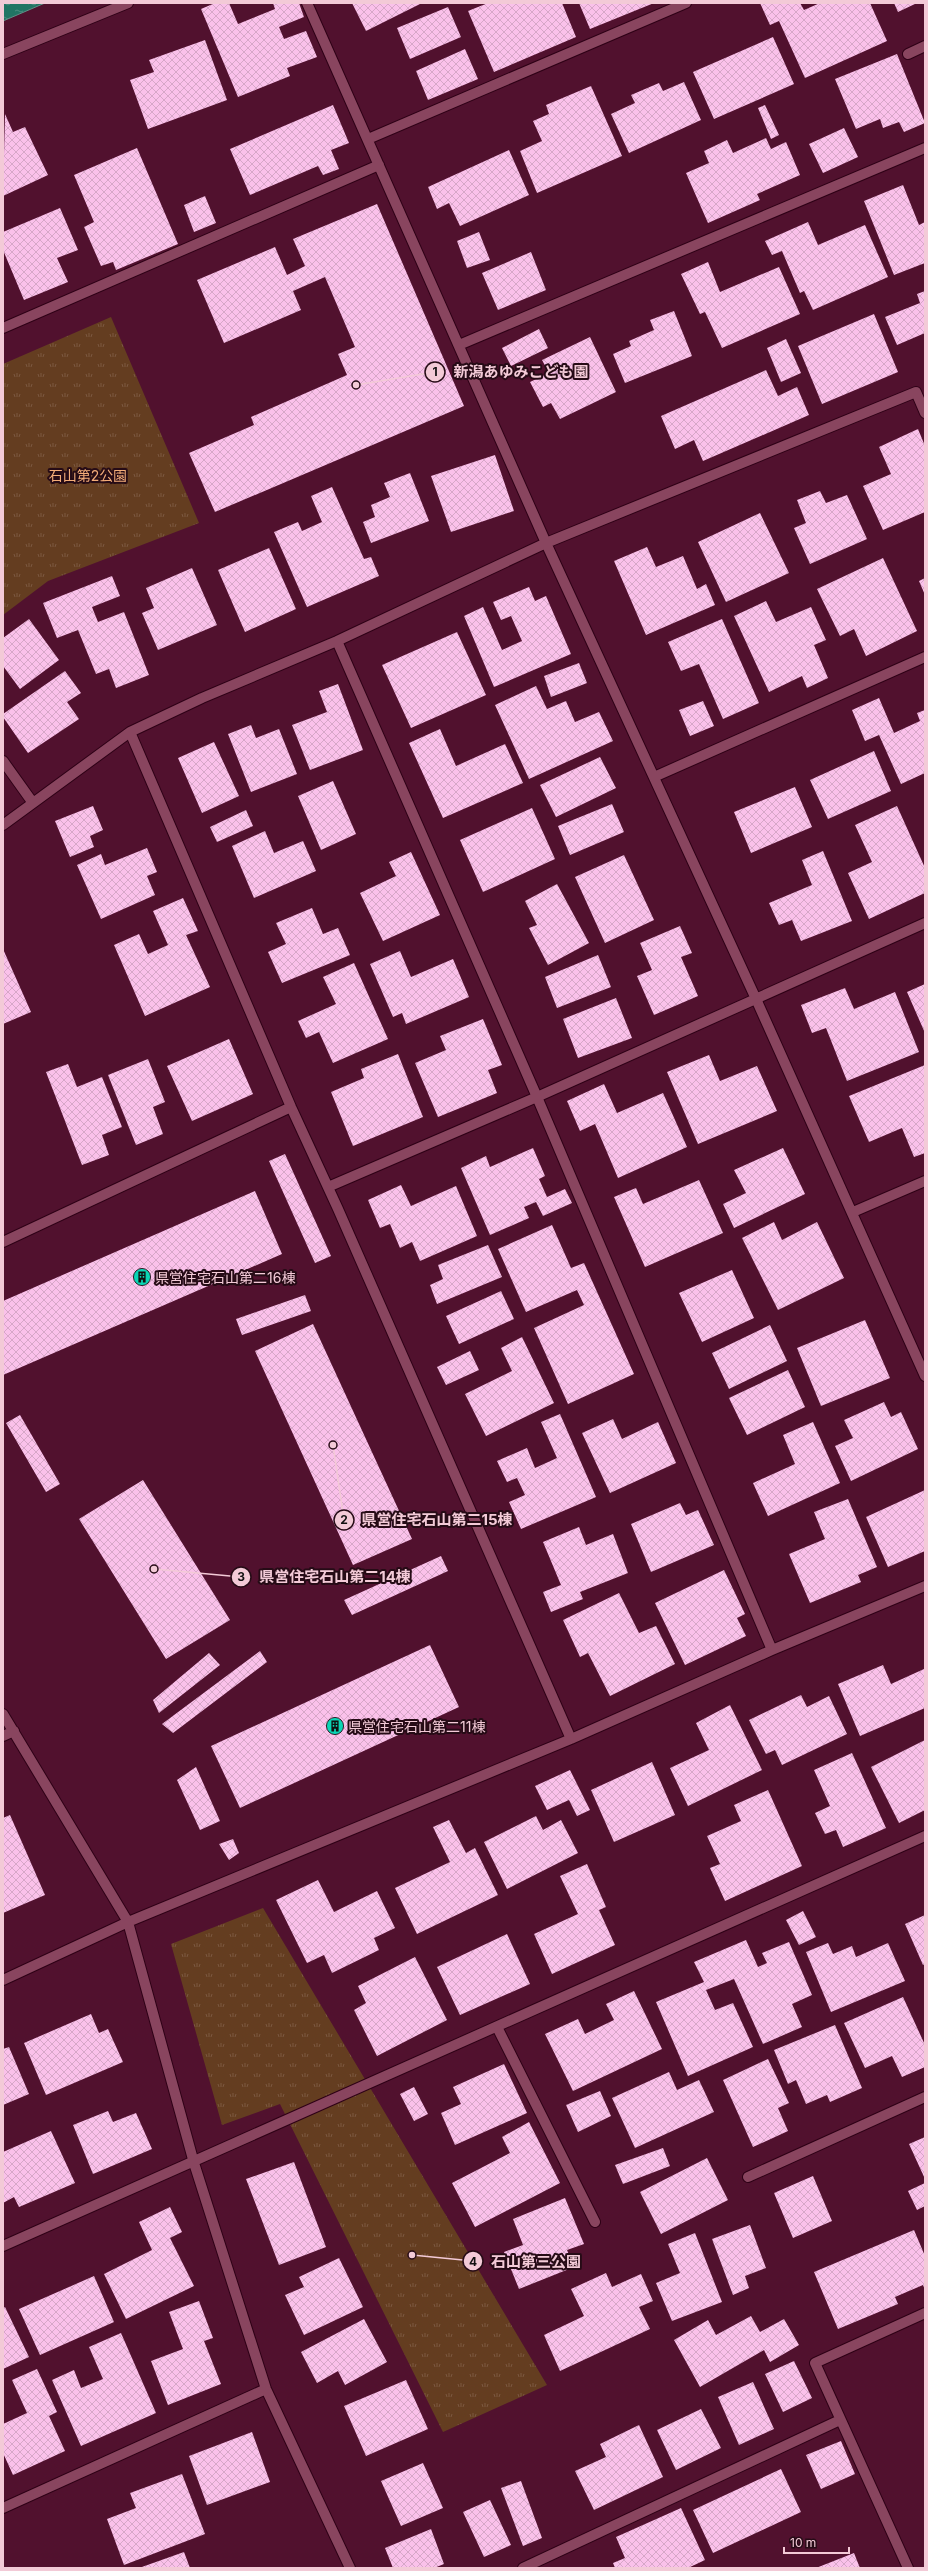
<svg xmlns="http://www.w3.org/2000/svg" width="928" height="2571" viewBox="0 0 928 2571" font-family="Inter,'Noto Sans JP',sans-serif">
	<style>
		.grass { fill: url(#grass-tufts) }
		.water { fill: url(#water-ripples); stroke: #608e86 }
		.building { fill: url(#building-cross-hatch) }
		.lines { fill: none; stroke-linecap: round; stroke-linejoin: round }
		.minor-casing { stroke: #2e0116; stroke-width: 12 }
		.minor { stroke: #89455f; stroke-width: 10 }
		.labels { text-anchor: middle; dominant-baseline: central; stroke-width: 4; stroke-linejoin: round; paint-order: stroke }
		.park-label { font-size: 14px; fill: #f4ad79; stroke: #260b16 }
		.poi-label { font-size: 14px; fill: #f3cad7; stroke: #260b16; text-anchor: start }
		.leader { fill: none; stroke: #f3cad7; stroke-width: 1.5 }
		.callout-dot { fill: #f3cad7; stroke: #260b16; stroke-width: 1.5 }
		.mark-label { font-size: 12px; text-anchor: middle; font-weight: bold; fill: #111 }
		.callout-label { font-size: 15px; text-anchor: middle; font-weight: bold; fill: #f3cad7; stroke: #260b16; stroke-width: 4; stroke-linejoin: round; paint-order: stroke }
	</style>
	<defs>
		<pattern id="grass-tufts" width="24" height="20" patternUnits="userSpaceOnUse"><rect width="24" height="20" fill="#643d20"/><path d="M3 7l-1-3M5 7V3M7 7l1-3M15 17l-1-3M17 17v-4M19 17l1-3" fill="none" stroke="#7b5840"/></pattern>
		<pattern id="water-ripples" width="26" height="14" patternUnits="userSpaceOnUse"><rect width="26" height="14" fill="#217564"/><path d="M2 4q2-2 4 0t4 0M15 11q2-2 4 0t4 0" fill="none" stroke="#4d8d81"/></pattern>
		<pattern id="building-cross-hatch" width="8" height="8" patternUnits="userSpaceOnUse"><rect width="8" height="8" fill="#fac1ea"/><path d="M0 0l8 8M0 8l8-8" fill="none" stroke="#d7a7c8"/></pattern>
	</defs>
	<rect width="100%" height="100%" fill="#51112e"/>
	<path class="grass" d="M111,317L199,523L48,581L3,615V364Z
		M263,1908L547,2385L443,2432L280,2104L222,2125L171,1944Z"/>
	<path class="water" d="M3,3H45L3,21Z"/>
	<path class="building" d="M215,3H229L238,24L275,9L273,3H299L304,17L279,27L284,39L306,31L317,57L287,68L290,76L238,97L201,9Z
		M352,3H422L366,31Z
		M488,3H562L576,37L494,72L468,11Z
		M579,3H654L590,29Z
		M760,3H800L804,10L820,3H870L887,41L805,78L779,21L770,25Z
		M894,3H917L898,12Z
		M448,7L461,37L410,59L397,28Z
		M773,37L794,84L714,119L693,72Z
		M205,40L227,100L148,129L130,80L154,72L149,60Z
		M465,49L478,79L428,100L416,71Z
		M897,54L925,123L904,132L899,122L883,128L880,119L856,129L835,79Z
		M684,82L701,120L629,153L611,114L635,103L631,95L659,83L663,91Z
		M591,86L622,156L537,193L520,151L542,141L533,121L549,114L546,105Z
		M333,105L349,143L331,150L339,169L323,175L318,166L250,195L230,149Z
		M765,105L779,135L771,139L758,108Z
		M5,114L13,132L25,127L48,175L3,196Z
		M844,128L858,157L823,173L809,144Z
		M766,138L771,149L786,142L800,175L757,194L760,200L708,223L686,173L709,163L704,151L727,140L733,153Z
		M137,148L178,244L116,270L113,262L101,266L84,227L94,222L74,175Z
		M509,150L529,195L460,226L449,203L437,209L428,187Z
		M903,185L919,225L925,222V263L894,275L864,201Z
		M205,196L216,223L194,232L184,205Z
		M377,204L464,406L215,512L189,453L254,425L251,417L347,375L338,354L355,347L325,277L293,291L301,310L224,343L197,280L275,247L287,275L305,266L293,239Z
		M60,208L78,250L57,258L68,282L24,300L3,250V232Z
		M808,222L818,245L865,225L888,277L813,310L804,291L800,293L782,251L772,255L765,241Z
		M479,232L490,260L467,268L457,241Z
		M531,252L546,290L498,310L482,273Z
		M708,262L720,292L779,267L800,314L722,348L705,312L700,314L681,274Z
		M925,291V333L897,345L885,317L920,303L917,294Z
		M674,311L692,356L625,383L613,354L631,346L629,341L654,330L650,320Z
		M874,314L898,372L822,404L798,346Z
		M539,329L548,348L511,366L502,348Z
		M590,337L616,392L560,419L551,403L543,407L530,382L549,373L542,360Z
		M786,339L801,373L781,382L767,348Z
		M766,370L778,396L797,387L809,415L703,461L694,440L675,449L661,416Z
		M918,429L925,446V512L883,530L863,486L891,474L879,447Z
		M495,455L514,511L451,532L431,476Z
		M410,473L429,521L371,543L363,522L375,517L371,505L390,497L384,483Z
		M332,487L364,559L371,557L379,576L307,607L274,532L298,522L302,531L322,522L311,496Z
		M820,491L826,503L847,495L867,539L810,564L794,528L806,523L797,500Z
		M760,513L789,573L726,602L698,542Z
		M647,547L656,567L683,556L697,589L706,584L715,605L646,635L614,561Z
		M269,548L296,609L245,632L218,570Z
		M883,558L917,631L866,656L854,629L840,636L817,589Z
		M192,568L217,625L158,650L142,613L154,608L146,588Z
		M112,576L120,596L92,607L98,622L124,612L149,675L116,688L109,669L96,674L78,630L57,638L43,603Z
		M925,578V595L919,581Z
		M529,587L535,601L546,596L571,654L494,687L464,616L483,607L502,650L522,641L511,616L501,620L493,602Z
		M766,601L776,622L811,607L826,640L814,645L828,678L807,688L802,676L769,692L734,616Z
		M29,619L59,660L20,689L3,666V638Z
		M722,619L759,703L723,719L699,664L681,671L668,642Z
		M457,632L486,695L411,728L382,665Z
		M579,663L587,683L551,697L544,676Z
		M65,671L81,693L67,702L79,719L28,753L3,717V714Z
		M338,684L363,750L310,770L292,725L327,712L319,691Z
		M536,686L547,709L566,701L575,722L599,712L613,741L529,779L495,705Z
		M879,698L894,733L920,721L917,713L925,710V773L901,784L879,735L865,741L852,710Z
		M703,701L714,726L690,736L679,710Z
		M251,725L256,738L279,729L297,774L251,792L228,734Z
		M440,729L456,766L505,744L523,783L443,818L409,743Z
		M214,742L239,796L202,813L178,758Z
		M874,751L891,791L828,819L810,780Z
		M600,757L616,788L556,817L540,785Z
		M333,781L356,834L321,850L298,796Z
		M795,787L812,827L751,853L734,812Z
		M612,804L624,832L570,855L558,826Z
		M93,806L103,830L90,836L94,847L70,857L55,821Z
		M897,806L925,868V893L869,919L848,873L872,862L855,825Z
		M532,808L555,859L483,892L460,840Z
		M246,810L253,826L217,842L210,827Z
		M265,831L274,853L303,841L316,871L254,898L232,846Z
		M147,848L157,872L147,876L155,895L101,919L77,865L101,854L105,865Z
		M823,851L852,921L801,941L792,920L779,925L769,903L812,885L802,860Z
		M411,852L440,915L383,941L360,893L396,876L389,862Z
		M624,855L654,920L605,943L575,877Z
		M557,884L589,943L548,965L529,928L537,925L525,901Z
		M183,898L198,931L186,935L210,987L145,1016L114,945L139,934L148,954L168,945L153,911Z
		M312,908L323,934L338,928L350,955L282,983L268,952L286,944L276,923Z
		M680,926L692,953L681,957L698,996L654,1015L637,976L652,970L640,943Z
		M3,949L31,1012L3,1024Z
		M400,951L411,977L453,959L469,997L406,1024L402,1013L393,1017L370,964Z
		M598,955L611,987L557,1008L545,977Z
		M354,963L388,1039L333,1063L319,1032L306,1038L298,1021L336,1004L323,977Z
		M925,984V1033L907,992Z
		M845,988L854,1009L895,992L919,1052L847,1081L826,1028L812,1033L801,1005Z
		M616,998L632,1038L578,1058L563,1019Z
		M483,1019L502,1065L488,1070L497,1093L438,1117L415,1063L446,1050L440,1036Z
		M229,1039L253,1094L192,1121L167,1066Z
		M398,1054L423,1117L353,1146L331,1092L364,1078L361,1069Z
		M709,1055L720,1081L757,1066L777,1111L698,1144L667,1072Z
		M148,1059L165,1102L153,1107L163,1134L136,1145L108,1075Z
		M68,1064L77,1087L102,1077L122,1127L102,1135L109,1155L82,1165L46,1072Z
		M925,1065V1153L914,1157L902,1128L869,1142L849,1096Z
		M604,1084L617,1113L663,1093L687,1147L618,1178L595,1124L580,1131L567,1101Z
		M533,1148L545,1176L539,1179L547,1197L565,1189L572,1203L543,1216L536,1202L524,1207L529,1218L490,1235L461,1168L486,1156L490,1167Z
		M783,1148L805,1194L734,1228L723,1204L746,1193L734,1170Z
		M285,1154L331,1256L315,1263L269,1161Z
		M699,1180L723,1233L645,1267L614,1197L636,1188L643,1204Z
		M401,1185L411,1206L456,1186L477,1236L420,1261L412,1242L400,1248L390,1224L380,1228L368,1200Z
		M255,1191L282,1254L3,1375V1301Z
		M774,1222L782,1240L817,1222L844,1278L778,1310L742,1238Z
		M552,1225L571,1268L584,1263L634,1374L568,1404L534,1328L584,1305L577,1290L526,1312L498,1249Z
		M488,1245L502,1277L437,1304L430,1285L443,1279L438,1265Z
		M732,1270L754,1318L702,1342L679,1293Z
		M501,1291L514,1319L459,1344L446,1316Z
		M305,1295L311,1311L242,1335L236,1319Z
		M865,1320L890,1378L821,1406L797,1348Z
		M313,1324L412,1539L353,1565L255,1351Z
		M770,1325L787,1361L729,1389L712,1353Z
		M522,1337L554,1403L486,1436L465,1394L512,1371L501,1348Z
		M470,1351L479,1370L446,1385L437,1367Z
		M788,1370L805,1407L747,1435L729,1398Z
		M884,1402L891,1417L901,1412L918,1449L851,1481L835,1446L853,1438L844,1420Z
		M560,1414L596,1497L521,1529L509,1502L525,1495L517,1478L507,1482L497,1461L527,1448L535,1468L557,1458L541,1422Z
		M20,1415L60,1484L46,1492L6,1423Z
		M613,1419L622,1439L658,1422L676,1463L610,1493L582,1433Z
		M813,1422L840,1483L768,1516L753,1483L795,1464L783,1435Z
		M143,1480L230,1620L166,1659L79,1519Z
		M925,1490V1551L888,1567L866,1517Z
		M848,1499L877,1567L858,1575L861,1582L810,1603L789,1554L825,1539L814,1512Z
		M680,1503L686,1515L698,1510L714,1545L651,1572L631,1524Z
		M579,1527L586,1545L613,1534L628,1573L580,1592L583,1599L551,1612L543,1592L561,1585L543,1542Z
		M441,1556L448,1571L352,1615L344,1600Z
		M724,1570L745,1614L737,1618L746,1636L685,1665L655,1603Z
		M619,1593L639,1633L656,1626L675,1664L610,1696L588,1653L580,1657L563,1620Z
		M430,1645L459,1707L240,1808L211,1746Z
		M260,1651L267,1662L173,1733L162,1724Z
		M209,1653L220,1665L159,1713L153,1700Z
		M883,1665L891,1684L924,1669L925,1708L860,1736L838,1684Z
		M801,1695L807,1707L829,1696L847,1734L782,1765L775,1750L766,1754L749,1720Z
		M730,1705L762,1770L688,1806L670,1768L709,1750L696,1723Z
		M925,1740V1810L899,1823L871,1767Z
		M852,1753L886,1828L843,1847L836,1830L825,1834L815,1813L830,1806L814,1770Z
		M652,1762L675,1815L614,1842L591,1790Z
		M196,1767L220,1821L200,1830L177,1780Z
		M570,1770L590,1810L577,1816L569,1800L547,1810L535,1786Z
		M768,1790L802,1866L725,1901L710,1868L720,1864L707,1836L741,1821L734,1805Z
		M10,1815L45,1895L3,1913V1818Z
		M536,1816L543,1830L561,1820L578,1853L507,1889L484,1842Z
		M449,1820L466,1853L475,1848L498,1895L417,1934L395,1888L450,1862L433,1827Z
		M233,1839L239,1853L229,1860L219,1844Z
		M587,1864L606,1907L599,1910L615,1945L552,1974L534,1934L578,1914L560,1876Z
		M318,1880L334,1912L377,1891L395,1928L374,1938L379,1950L332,1973L324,1955L307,1963L276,1900Z
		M803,1911L816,1937L799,1945L786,1920Z
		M925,1915V1964L923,1965L905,1924Z
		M507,1934L530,1984L460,2015L437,1967Z
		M746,1940L758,1967L767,1963L762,1953L789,1942L812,1995L792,2004L802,2027L763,2044L734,1979L706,1990L715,2010L733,2003L753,2047L688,2076L656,2002L704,1982L694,1962Z
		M828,1943L833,1954L852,1946L856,1957L888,1943L905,1981L831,2012L806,1952Z
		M415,1957L447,2020L377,2056L354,2010L366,2003L358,1986Z
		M634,1991L662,2049L573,2091L545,2034L578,2019L585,2034L614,2020L606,2004Z
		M903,1997L925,2045V2067L902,2077L892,2056L865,2068L844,2023Z
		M91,2014L99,2033L108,2029L123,2062L46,2095L24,2043Z
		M835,2025L862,2088L830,2102L827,2095L806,2104L796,2080L788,2084L774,2050Z
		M9,2047L29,2094L3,2105V2049Z
		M768,2059L789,2103L778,2108L788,2131L753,2147L723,2080Z
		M504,2064L527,2113L455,2145L441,2113L461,2104L453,2087Z
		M669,2072L677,2090L699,2080L714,2112L635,2148L612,2098Z
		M414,2087L428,2114L414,2121L400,2094Z
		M600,2091L611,2116L578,2132L566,2105Z
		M108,2111L113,2122L136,2113L152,2149L93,2174L73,2125Z
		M529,2122L560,2183L475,2227L452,2183L510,2153L502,2137Z
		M51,2131L75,2183L19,2207L14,2197L3,2203V2152Z
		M925,2137V2179L909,2144Z
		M663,2148L670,2166L623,2184L615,2165Z
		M707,2158L728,2200L661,2234L640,2192Z
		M294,2162L326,2247L279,2265L246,2179Z
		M813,2176L832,2221L793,2238L774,2193Z
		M925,2183V2206L917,2210L908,2191Z
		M565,2198L584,2244L567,2250L574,2267L519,2289L504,2252L523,2245L513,2219Z
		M170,2207L182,2232L170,2238L194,2286L126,2319L104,2274L152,2250L139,2222Z
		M750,2225L766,2268L745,2276L749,2288L733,2295L712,2239Z
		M914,2230L925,2256V2290L923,2285L895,2297L898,2304L838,2329L814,2272Z
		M695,2233L722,2302L672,2321L656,2283L680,2273L668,2244Z
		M339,2258L363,2307L304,2335L285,2295L304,2287L299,2277Z
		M606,2273L612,2287L641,2274L653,2301L639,2307L650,2329L560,2371L544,2335L584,2316L571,2289Z
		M94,2276L114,2322L40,2355L19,2309Z
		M199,2301L213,2338L204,2341L221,2384L168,2405L151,2361L183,2349L169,2312Z
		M5,2307L29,2357L3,2369V2308Z
		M751,2316L760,2332L784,2319L799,2345L770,2362L764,2350L700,2387L674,2340L708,2320L716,2335Z
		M364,2319L387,2362L345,2385L338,2371L317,2383L301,2352Z
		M121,2333L156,2413L81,2446L52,2380L74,2370L81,2388L103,2379L89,2347Z
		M794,2361L812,2398L783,2412L765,2374Z
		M37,2369L57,2412L49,2416L65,2451L13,2475L3,2453V2424L27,2413L12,2380Z
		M406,2380L428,2429L366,2456L344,2406Z
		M753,2382L774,2429L739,2445L718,2397Z
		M701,2409L721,2448L676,2470L657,2430Z
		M639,2425L663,2477L594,2510L575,2471L606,2457L600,2444Z
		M252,2432L270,2482L207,2505L189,2456Z
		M841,2441L855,2474L821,2489L806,2455Z
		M423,2463L443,2508L401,2526L381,2481Z
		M781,2469L801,2512L713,2553L693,2510Z
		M182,2474L205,2534L124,2565L107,2519L136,2508L130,2493Z
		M521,2481L542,2538L523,2546L501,2488Z
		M490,2500L511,2545L484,2557L463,2512Z
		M681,2508L705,2560L688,2568H615L613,2563L625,2558L616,2537Z
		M431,2529L444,2564L434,2568H393L385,2548Z
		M184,2552L190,2568H139Z
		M854,2553L860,2568H816Z"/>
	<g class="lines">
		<g class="minor-casing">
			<path id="minor" d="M307,3L546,543L756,999L925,1376
				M3,54L128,3
				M908,54L925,46
				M368,139L686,3
				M3,328L379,165
				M459,345L925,148
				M337,641L537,1097L772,1650
				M130,732L291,1107L338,1209L571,1739
				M3,761L33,803
				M654,777L925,657
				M3,825L130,732L202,698L337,641L546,543L916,392L925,413
				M328,1187L537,1097L925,923
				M853,1212L925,1181
				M3,1242L291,1107
				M3,1714L128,1922L194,2163L266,2389L350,2568
				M3,1736L14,1731
				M3,1980L128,1922L571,1739L772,1650L925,1586
				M497,2027L595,2222
				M748,2177L925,2097
				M3,2246L925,1836
				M3,2508L266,2389
				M523,2568L840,2420
				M908,2568L815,2363L925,2313"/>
		</g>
		<use href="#minor" class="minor"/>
	</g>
	<defs>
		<g id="building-disc" transform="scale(0.9)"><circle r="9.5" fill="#0ad5b5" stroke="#260b16"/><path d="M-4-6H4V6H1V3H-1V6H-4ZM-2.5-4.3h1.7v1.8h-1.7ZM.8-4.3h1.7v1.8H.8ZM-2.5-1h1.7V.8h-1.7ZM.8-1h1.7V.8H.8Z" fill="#111"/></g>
	</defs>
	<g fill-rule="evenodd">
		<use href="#building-disc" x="142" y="1277"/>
		<use href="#building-disc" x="335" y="1726"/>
	</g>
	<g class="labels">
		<g class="park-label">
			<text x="88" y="475">石山第2公園</text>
		</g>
		<g class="poi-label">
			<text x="155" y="1277">県営住宅石山第二16棟</text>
			<text x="348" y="1726">県営住宅石山第二11棟</text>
		</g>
	</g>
	<path class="leader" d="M356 385L435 372M333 1445L344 1520M154 1569L241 1577M412 2255L473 2261"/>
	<g class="callout-dot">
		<circle cx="356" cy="385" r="4"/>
		<circle cx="333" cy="1445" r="4"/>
		<circle cx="154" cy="1569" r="4"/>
		<circle cx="412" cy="2255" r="4"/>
		<circle cx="435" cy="372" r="10"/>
		<circle cx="344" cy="1520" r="10"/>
		<circle cx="241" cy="1577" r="10"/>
		<circle cx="473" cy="2261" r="10"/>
	</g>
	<g class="mark-label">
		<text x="435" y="376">1</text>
		<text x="344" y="1524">2</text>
		<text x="241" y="1581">3</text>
		<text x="473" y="2266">4</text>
	</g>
	<g class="callout-label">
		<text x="521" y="377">新潟あゆみこども園</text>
		<text x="437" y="1525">県営住宅石山第二15棟</text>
		<text x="335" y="1582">県営住宅石山第二14棟</text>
		<text x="536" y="2267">石山第三公園</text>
	</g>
	<rect width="928" height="2571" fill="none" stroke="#f3cad7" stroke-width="8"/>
	<path d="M784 2547v6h65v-6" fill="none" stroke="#f3cad7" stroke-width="2"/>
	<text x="790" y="2547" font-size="12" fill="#f3cad7" stroke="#260b16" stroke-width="3" paint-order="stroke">10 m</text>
</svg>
